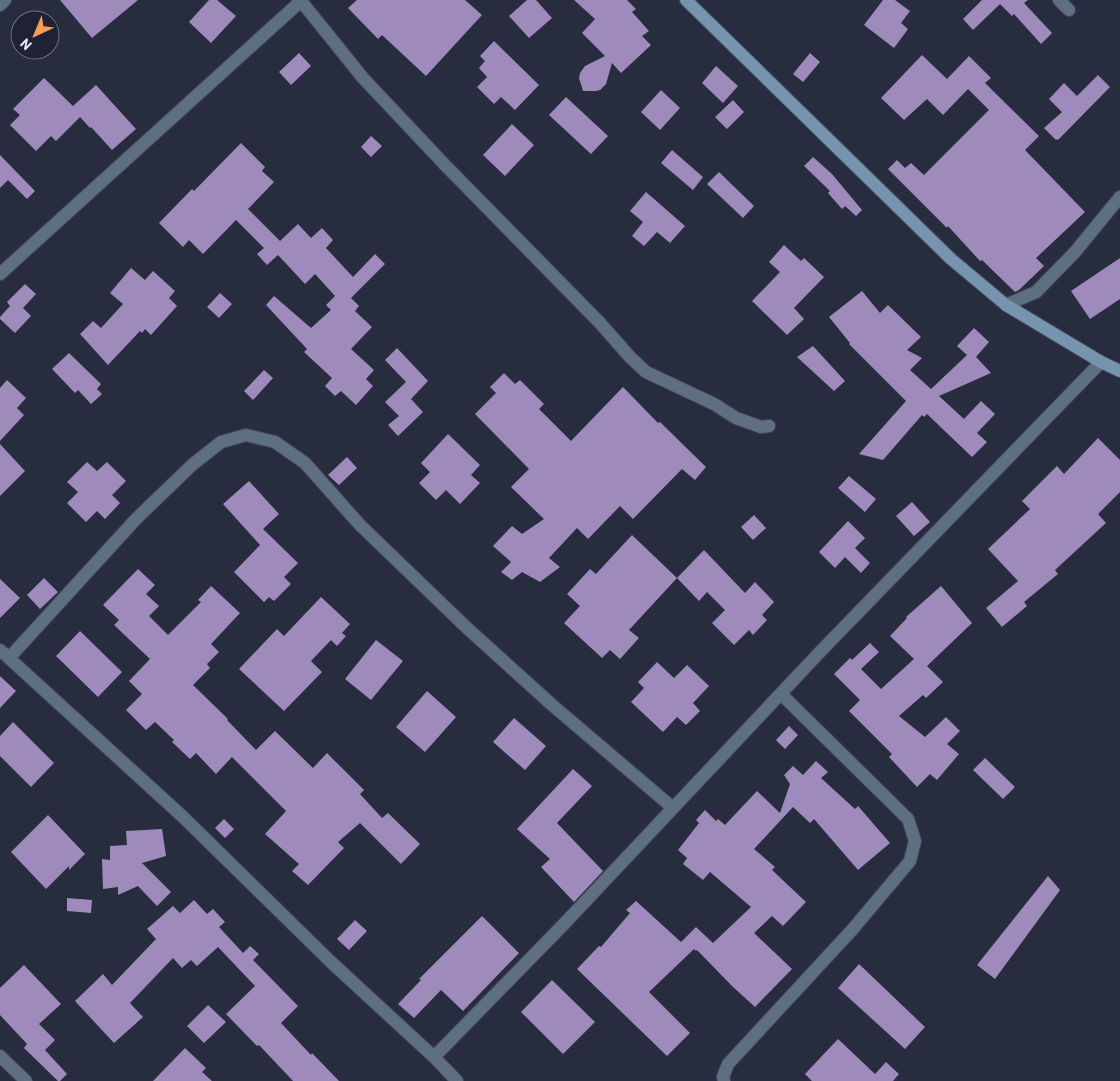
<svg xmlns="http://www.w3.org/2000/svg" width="1120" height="1081" viewBox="0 0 1120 1081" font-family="Barlow,sans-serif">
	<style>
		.building { fill: #9f8abc }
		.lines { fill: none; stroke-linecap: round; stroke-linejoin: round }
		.street-casing { stroke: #464a5c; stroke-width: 14 }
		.secondary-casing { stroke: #464a5c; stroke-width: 14 }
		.street { stroke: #5d6f80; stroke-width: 12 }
		.secondary { stroke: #7794af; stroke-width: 12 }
	</style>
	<rect width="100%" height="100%" fill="#282c3f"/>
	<path class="building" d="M60,0H138L92,38Z
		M209,0H217L236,16L211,43L189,22Z
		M357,0H465L482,15L426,76L382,35L378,39L348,8Z
		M527,0H536L552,18L529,38L509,16Z
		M574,0H627L636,9L632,12L649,31L642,36L651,45L621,73L612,63L606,84L600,90L596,91H583L579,78L580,73L585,66L605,56L582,33L595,19Z
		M883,0H895L910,11L901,23L908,29L894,48L864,25Z
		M982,0H1028L1024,3L1052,33L1041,44L1014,14L1012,16L1000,4L973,30L963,19Z
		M494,41L539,85L515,110L501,97L494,104L477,87L487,77L479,68L485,61L480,56Z
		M299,53L311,66L291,85L279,72Z
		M810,53L820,62L803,82L793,74Z
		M922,55L947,79L969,56L991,78L985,83L1039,136L1025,150L1085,212L1036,258L1044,266L1019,290L1015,292L982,260L980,261L948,226L947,228L888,169L897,160L905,168L911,163L924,175L989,110L968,89L943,115L927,99L904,120L881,98Z
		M716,66L738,86L723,103L702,83Z
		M1098,75L1110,87L1058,140L1057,139L1056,140L1044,128L1062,112L1049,99L1064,83L1077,96Z
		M44,78L73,106L96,85L136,129L112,150L91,127L90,128L80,117L56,141L51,136L36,151L10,125L20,115L13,109Z
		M661,90L680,108L660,130L641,112Z
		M566,97L608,136L591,154L549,115Z
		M733,100L744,112L727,129L715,117Z
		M512,124L534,145L505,176L483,155Z
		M371,136L382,146L371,157L361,147Z
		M241,143L265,167L262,171L274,182L248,209L280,241L298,224L311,238L322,228L333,240L326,248L353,277L375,254L385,264L351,298L359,306L355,311L372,327L351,349L374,370L366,379L373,386L356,405L341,391L335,396L325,386L332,378L304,352L307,349L266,305L274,296L311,328L331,310L326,305L335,296L315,274L305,284L278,255L267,265L257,254L264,248L236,220L203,254L189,240L183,247L159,223L192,189L194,191Z
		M672,150L703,177L693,190L661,163Z
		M0,155L35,191L27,199L8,180L0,188Z
		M813,157L832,174L862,210L856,216L845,206L842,209L828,193L830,191L804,166Z
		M719,172L754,206L743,218L707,184Z
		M646,192L685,226L670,243L657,232L644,246L632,236L643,222L630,211Z
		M784,245L801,261L804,258L824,277L794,308L804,319L787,335L752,301L780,272L769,262Z
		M1120,258V299L1090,319L1071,291Z
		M131,268L145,280L153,271L175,291L169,298L177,306L151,335L145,329L142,333L140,331L108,365L80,334L93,321L101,328L123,304L110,293Z
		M25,284L36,294L23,308L31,316L15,333L0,319V317L10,306L7,302Z
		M862,291L880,313L888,305L921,337L907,350L922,358L910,370L931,389L967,355L957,346L974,328L989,342L976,357L991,373L939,396L964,419L981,401L995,414L977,433L987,442L972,457L927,414L924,417L922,415L883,460L859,454L906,401L849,344L850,343L829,317Z
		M220,293L232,304L219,318L207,307Z
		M813,346L845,381L834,391L797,357Z
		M397,348L428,381L411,399L423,412L398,436L388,425L399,416L385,402L406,382L385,360Z
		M69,353L101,384L97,389L102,394L91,404L78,390L75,393L52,369Z
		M264,370L273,378L253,400L244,391Z
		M504,373L515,384L520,380L544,404L539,409L571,441L623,387L658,423L660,422L706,467L695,480L682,469L633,519L620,506L588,539L577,528L549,558L560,567L540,582L522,572L512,580L501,572L511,562L493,546L512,526L522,534L544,519L511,487L529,469L475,414L496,393L490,387Z
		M7,380L26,398L17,408L24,415L0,441V388Z
		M448,434L480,465L471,475L480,483L460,504L446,490L436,500L419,483L430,472L421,463Z
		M1098,438L1120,460V492L1098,514L1106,523L1055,570L1058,574L1024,602L1027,606L1002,627L986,608L1018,581L988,549L1030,509L1022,501L1057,466L1064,474Z
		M0,444L25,471L0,496Z
		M347,457L357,468L339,485L328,475Z
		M87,462L97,471L107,462L126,481L112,495L120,503L105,519L97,511L86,522L67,503L78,492L67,482Z
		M849,476L876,499L865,512L838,488Z
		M249,481L279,514L263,529L298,563L284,577L291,584L274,601L269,597L264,602L234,572L260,545L223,504Z
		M912,502L930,522L914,536L896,516Z
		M754,515L766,528L753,540L741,527Z
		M848,521L865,538L855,548L870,563L861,573L845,557L835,568L819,552Z
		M632,535L677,578L629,630L639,638L620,659L610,650L602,658L564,623L580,606L567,594L590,569L596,574Z
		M704,550L745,593L755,582L774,602L762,615L767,620L753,635L749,630L734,645L712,623L725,610L707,592L699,601L677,578Z
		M138,569L155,585L146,594L159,606L149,616L168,635L201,602L198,600L211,586L240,613L211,644L219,652L207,664L210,668L193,685L228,719L227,720L256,750L275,731L313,768L327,753L364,790L360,794L382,818L388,813L420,844L401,864L360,823L338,842L344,848L308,885L292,871L299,864L265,834L286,811L232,757L216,774L196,753L190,759L172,742L174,740L155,722L146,730L126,710L142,694L129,681L150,659L114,625L119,620L103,605Z
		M44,578L58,592L40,609L27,595Z
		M0,579L20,598L0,618Z
		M941,586L972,623L927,666L943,682L926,698L923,695L899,716L925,737L946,717L960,731L947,744L959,754L937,780L930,774L917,787L889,757L892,754L849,711L860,700L834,674L850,658L852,660L870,643L879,652L861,669L881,689L914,659L890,636L907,618L906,617Z
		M321,597L350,624L342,633L346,636L337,646L331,640L311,661L322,672L284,711L239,669L277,629L284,636Z
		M80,631L122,672L98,697L56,656Z
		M376,640L403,661L371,700L345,679Z
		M657,662L674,678L687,665L709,686L693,703L700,711L686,725L677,717L663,732L631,702L644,688L638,682Z
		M0,676L16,691L0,708Z
		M427,691L456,717L425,752L396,727Z
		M514,718L546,746L525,770L493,742Z
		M13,722L54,763L31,787L0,756V736Z
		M789,726L798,735L785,749L776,740Z
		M985,758L1015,787L1003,799L973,770Z
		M816,761L828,772L821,778L855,809L858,806L890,843L858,870L814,819L810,823L793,807L754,849L775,867L772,870L806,902L783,926L772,916L754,933L792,969L755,1007L732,986L697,950L696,951L694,949L649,992L690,1033L667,1056L577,969L599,946L601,947L630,913L626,910L636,901L681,942L696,927L713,943L751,907L710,872L703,880L683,864L687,858L678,850L699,823L696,820L705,810L716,821L718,819L725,825L757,791L780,813L790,784L784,775L793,766L803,775Z
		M573,769L592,786L557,823L603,871L574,902L541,867L550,859L517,829Z
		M48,815L85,854L69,870V866L46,889L11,852Z
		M224,819L234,829L225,838L215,828Z
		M162,829L166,856L142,863L171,892L157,906L138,886L118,895V887L103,889L102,859L110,860V846L127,845L126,831Z
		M1048,876L1060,890L995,979L977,965Z
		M67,898L92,900L91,913L67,911Z
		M194,900L207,914L213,909L225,922L219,927L243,953L250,946L259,954L253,960L298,1006L281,1023L311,1055L312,1053L339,1081H293L259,1045L257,1046L226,1014L255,986L218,947L197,966L191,960L182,968L173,958L130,1003L143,1017L114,1043L75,1001L103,974L112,985L156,939L147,929L173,906L180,913Z
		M482,916L519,953L463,1011L441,990L414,1018L398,1004L421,980L419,979Z
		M355,920L367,931L349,950L337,939Z
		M859,964L925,1027L905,1049L838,988Z
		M24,965L61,1004L39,1024L55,1040L45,1050L67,1074L60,1081H58L24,1048L27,1044L0,1015V988Z
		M552,980L595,1022L563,1054L521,1012Z
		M208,1005L226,1022L204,1043L187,1026Z
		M838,1039L875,1074L886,1062L899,1074L893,1081H812L805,1074Z
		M185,1048L206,1068L202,1072L212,1081H153Z"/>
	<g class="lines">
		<g class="street-casing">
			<path id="street" d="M1059,0L1069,10
				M301,1L363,78L445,165L600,323L630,357L646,372L714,404L736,418L761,427L769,426
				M0,5L5,0
				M0,274L302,0
				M1006,305L1036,292L1075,252L1120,197
				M0,650L182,816L332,963L434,1057L457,1081
				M9,658L136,519L192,465L221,442L246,435L275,442L305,463L360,525L467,628L551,704L673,808
				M0,1056L26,1081
				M434,1057L564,924L818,654L1101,362
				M724,1081L723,1077L728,1064L852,930L910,861L915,841L908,819L781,694"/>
		</g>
		<g class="secondary-casing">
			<path id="secondary" d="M686,0L951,259L1006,305L1101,362L1120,371"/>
		</g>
		<use href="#street" class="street"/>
		<use href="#secondary" class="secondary"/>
	</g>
	<g transform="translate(35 35) rotate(224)"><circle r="24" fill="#1e2235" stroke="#6d7181"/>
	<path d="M0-4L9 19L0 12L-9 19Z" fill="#fc9e52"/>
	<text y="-8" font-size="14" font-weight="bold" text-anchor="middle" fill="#e4e8f4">N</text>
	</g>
</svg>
